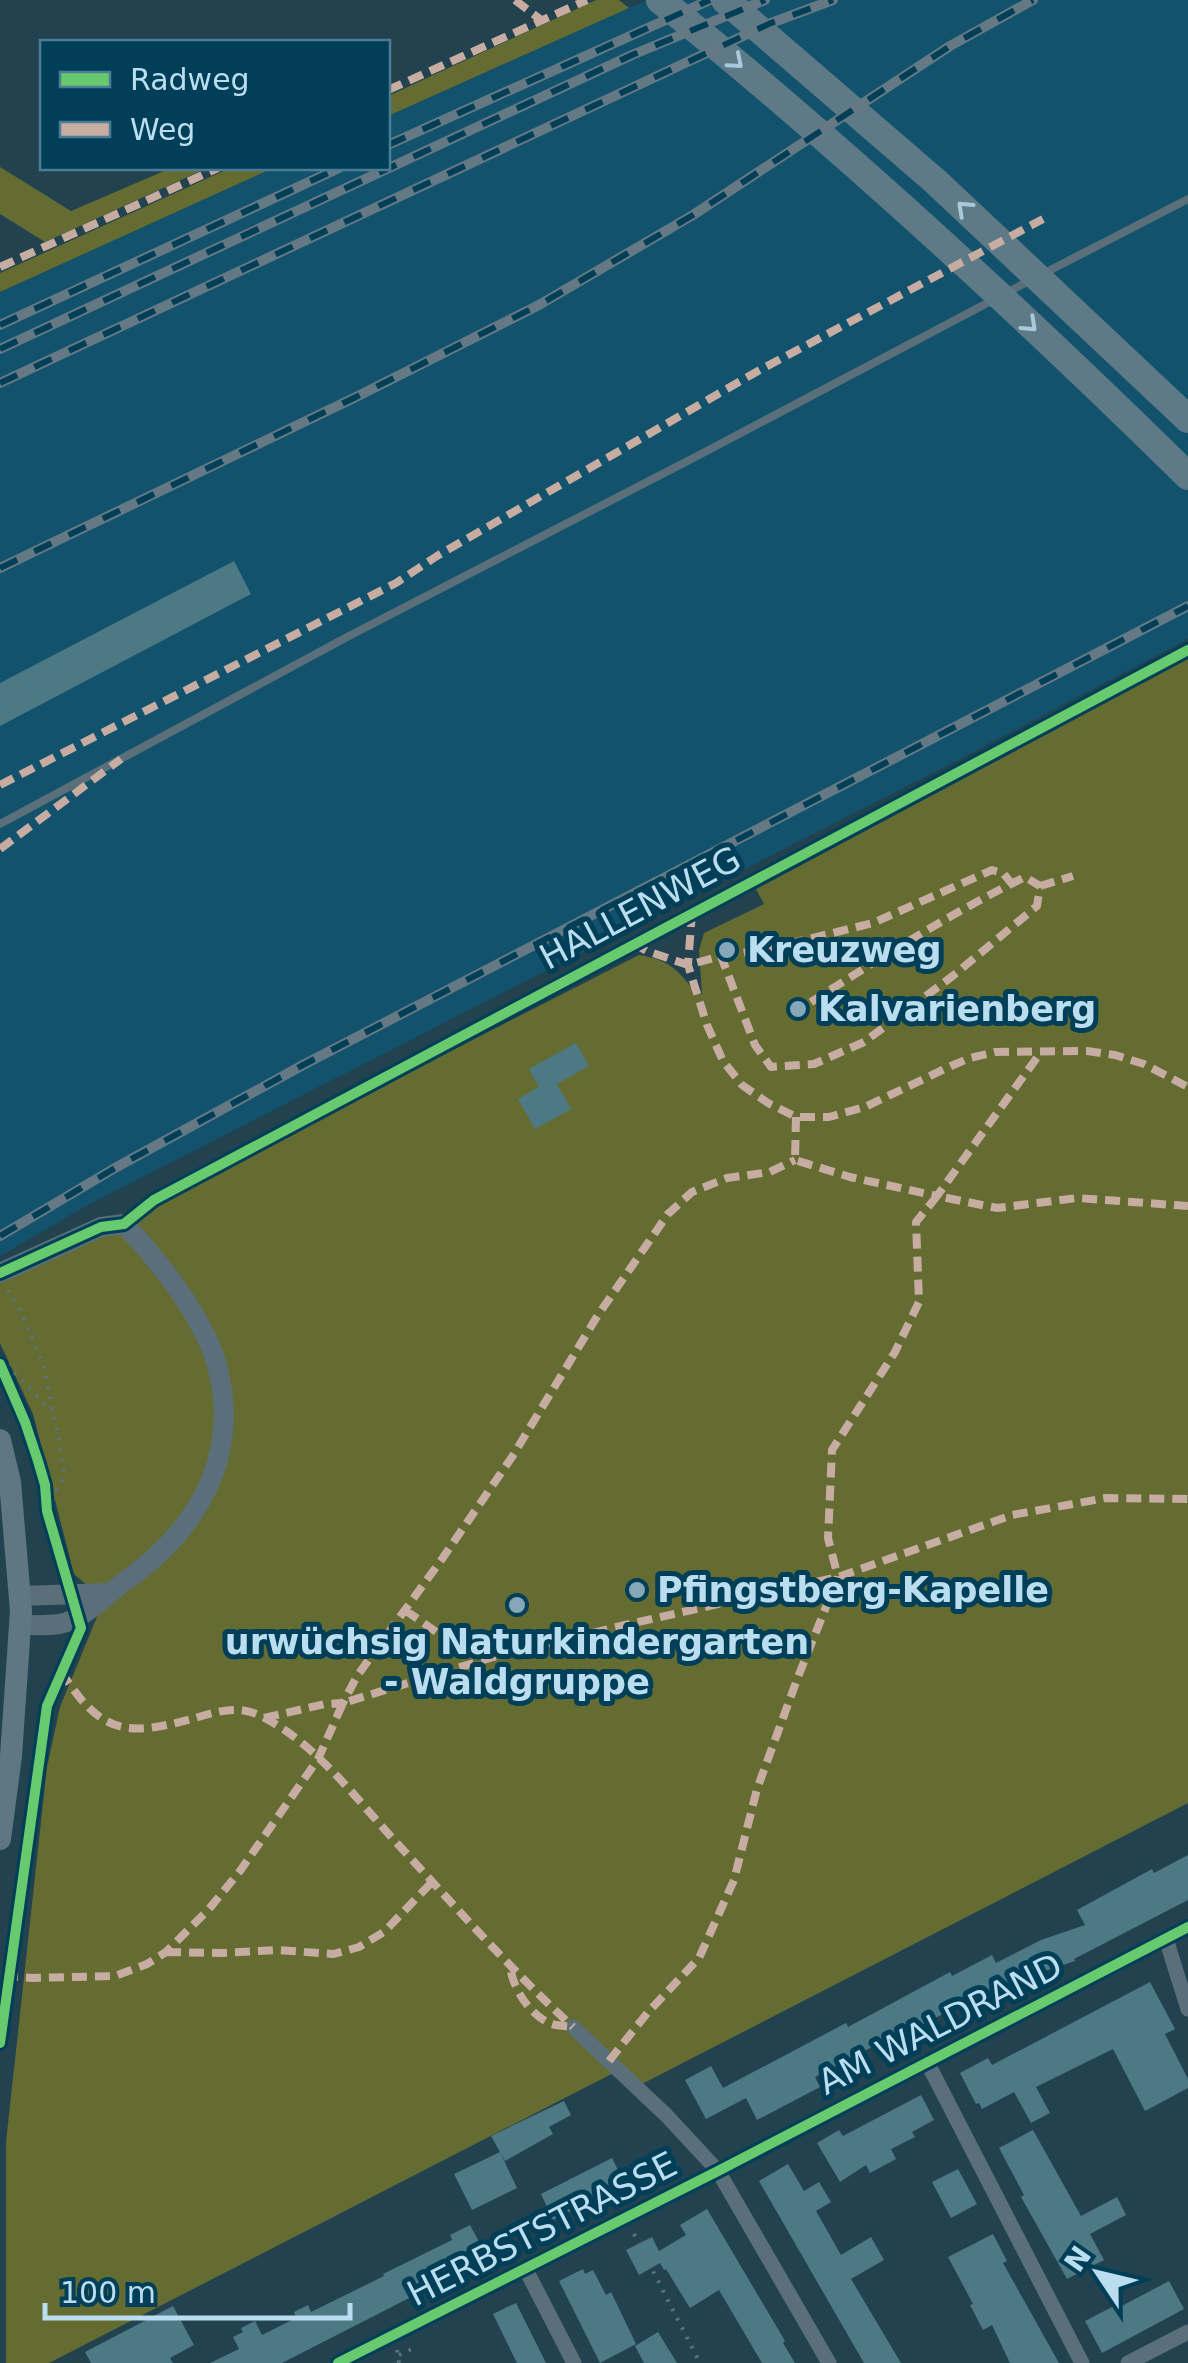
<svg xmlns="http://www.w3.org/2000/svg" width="1188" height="2363" viewBox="0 0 1188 2363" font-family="'DejaVu Sans',sans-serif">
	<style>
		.built { fill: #12526c }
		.green { fill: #656c32 }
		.building { fill: #4d7984 }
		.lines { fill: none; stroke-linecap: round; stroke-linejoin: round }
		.path { stroke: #5d727b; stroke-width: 4; stroke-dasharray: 2.5 8; stroke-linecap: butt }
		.service { stroke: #5a6f79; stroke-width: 8 }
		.minor { stroke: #5a6f79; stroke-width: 15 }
		.tertiary { stroke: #5a6f79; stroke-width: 20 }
		.secondary { stroke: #5e7783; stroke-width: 22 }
		.motorway { stroke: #5e7a87; stroke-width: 28 }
		.rail-casing { stroke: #647984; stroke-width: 10 }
		.rail { stroke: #003f57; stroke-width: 6; stroke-dasharray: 19; stroke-linecap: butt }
		.quiet { stroke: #c7aca2; stroke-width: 8; stroke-dasharray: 15 8; stroke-linecap: butt }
		.cycleway-casing { stroke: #003f57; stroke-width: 16 }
		.cycleway { stroke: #67ca6e; stroke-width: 10 }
		.oneway { stroke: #a8c9db }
		.poi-dot { fill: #85a7b8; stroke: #003f57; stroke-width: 4 }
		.labels { text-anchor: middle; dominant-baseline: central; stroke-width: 10; stroke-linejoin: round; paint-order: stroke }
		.street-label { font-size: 35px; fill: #bbddf0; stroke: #003f57 }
		.poi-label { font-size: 35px; font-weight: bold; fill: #bbddf0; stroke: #003f57; text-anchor: start }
	</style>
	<rect width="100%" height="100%" fill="#22424f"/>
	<path class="built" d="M647,0H1188V639L964,757L86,1206L0,1256V292L273,168H388V116Z"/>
	<path class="green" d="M596,0H619L629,8L388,116V96Z
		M0,167L71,211L171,168H207L45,242L0,214Z
		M230,168H273L0,292V273Z
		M1188,659V1803L642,2084L625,2067L49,2363H6V2142L47,1767L60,1707L104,1600L74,1574L33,1414L0,1343V1283L10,1276L639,955C671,960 678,971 697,994H702L699,950L704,933L764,904L756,889Z"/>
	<path class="building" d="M234,561L251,594L0,726V683Z
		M576,1043L589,1066L557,1084L571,1109L535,1129L518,1099L539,1087L529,1069Z
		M1188,1855V1900L1074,1959L1075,1961L1033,1975L1036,1979L969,2012L964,2003L903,2035L906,2041L887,2051L883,2044L876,2048L874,2046L815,2077L820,2087L757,2120L746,2098L706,2119L685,2080L711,2066L723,2088L846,2023L848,2027L950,1972L952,1976L992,1955L996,1963L1041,1940L1085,1925L1077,1910L1152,1869L1154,1873Z
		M1150,1982L1175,2029L1165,2034L1188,2079V2088L1145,2111L1113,2049L1036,2087L1050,2113L1031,2123L1014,2092L982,2109L979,2103L976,2104L960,2073L988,2058L992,2065Z
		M921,2095L934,2120L912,2132L915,2137L891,2149L896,2159L870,2173L866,2165L840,2182L817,2143L839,2130L843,2136Z
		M564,2101L571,2115L549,2127L553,2134L505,2161L500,2152L517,2188L472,2210L454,2174L500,2152L491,2136Z
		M1033,2130L1081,2216L1117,2197L1126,2215L1090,2234L1104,2260L1067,2279L1021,2197L1024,2195L999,2148Z
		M612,2158L625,2184L553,2220L541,2194Z
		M788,2164L804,2191L819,2182L831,2202L816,2211L841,2255L871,2237L884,2260L851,2279L901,2363H864L759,2181Z
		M958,2169L977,2204L951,2218L932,2182Z
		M707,2209L785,2341L783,2343L795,2363H762L719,2290L690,2308L666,2269L664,2270L660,2263L639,2275L626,2250L652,2237L659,2251L686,2235L680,2225Z
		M470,2225L483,2249L462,2260L466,2269L282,2363H210L239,2349L233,2337L243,2332L241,2328L255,2321L262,2335L296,2318L294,2312L308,2305L311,2312L384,2276L383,2274L452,2240L450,2235Z
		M993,2234L1007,2261L1003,2263L1059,2363H1010L992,2325L983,2330L970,2305L973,2304L948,2257Z
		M583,2269L585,2274L593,2270L606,2295L611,2292L636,2344L600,2363L559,2281Z
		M1169,2281L1184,2309L1102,2353L1085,2321L1116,2305L1118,2308Z
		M516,2303L546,2363H517L493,2314Z
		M173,2306L194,2345L170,2358L173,2363H91L85,2352Z
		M658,2332L677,2363H644L635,2346Z"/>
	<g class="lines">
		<path class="path" d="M8,1290L19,1308L43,1364L60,1445L64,1475L47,1511
			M0,1357L51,1411
			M634,2234L700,2363
			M397,2350L399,2363
			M399,2355L414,2348"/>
		<path class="service" d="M1006,293L1188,199
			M0,824L349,636L703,453L993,300"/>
		<path class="minor" d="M124,1224L154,1200L1188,650
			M1166,1939L1188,2009
			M573,2027L667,2116L718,2171L829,2363
			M927,2062L1082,2363
			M525,2268L574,2363
			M338,2363L718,2171L1188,1927
			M1128,2363L1188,2332"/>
		<path class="tertiary" d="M0,1273L101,1227L124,1224C157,1258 203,1317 216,1362C242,1452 200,1527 128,1579C107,1593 85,1620 59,1624C47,1626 33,1625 21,1625
			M21,1596L108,1593"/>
		<path class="secondary" d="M0,1440L10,1482L21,1611L11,1756L0,1839"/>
		<path class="motorway" d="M660,0C845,149 1019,310 1188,476
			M725,0L935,181L1188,419"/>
		<g class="rail-casing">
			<path id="rail" d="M388,145L710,0
				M0,325L339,168
				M0,349L632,55L765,0
				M0,383L771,23L833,0
				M0,568L358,396L539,305L693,215L950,46L1033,0
				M0,1236L115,1168L303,1065L1188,606"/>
		</g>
		<use href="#rail" class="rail"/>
		<path class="quiet" d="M515,0L541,20
			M388,90L587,0
			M0,267L218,168
			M0,785L396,583L437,556L758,371L1043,219
			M0,849L121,759
			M1040,886L1073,876
			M692,912L688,965L707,1025L723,1061L742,1085L768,1103L796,1117H829L865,1107L951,1066L970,1058L995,1052L1087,1051L1115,1055L1144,1064L1188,1087
			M633,943L647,951L688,965L721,956L755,1045L771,1067L814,1064L864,1042L954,975L1037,906L1040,886L1025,877C949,914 879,959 808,1004
			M721,956L768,949L873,923L992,870L1003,873L1012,884
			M796,1117L795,1160L850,1177L937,1196L1041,1052
			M405,1610L442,1636L492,1657
			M61,1671C103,1739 131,1736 202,1716C223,1710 241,1706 261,1716C315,1743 354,1796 394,1840C453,1904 509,1968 573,2027
			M264,1718L325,1704L343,1703L357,1676L442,1559L512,1457L598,1315L668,1214L692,1192L727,1178L770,1172L795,1160
			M166,1952L222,1953L277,1950L334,1954L359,1947L384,1932L432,1882
			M511,1972C515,1991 530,2014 549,2023C555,2026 566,2026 573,2027
			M3,1976L33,1978L115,1976L147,1964L166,1952L209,1909L240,1871L318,1759L343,1703L493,1657L625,1625L838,1577L1012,1515L1106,1498L1188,1499
			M609,2061L649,2011L699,1958L734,1880L757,1789L798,1677L838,1577L828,1538L832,1450L895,1352L919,1302L916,1222L937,1196L997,1208L1077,1198L1188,1206"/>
		<g class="cycleway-casing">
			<path id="cycleway" d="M0,1273L101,1227L124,1224L154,1200L1188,650
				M0,1364L25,1422L38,1461L45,1485L47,1511L81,1628L47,1706L0,2043
				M338,2363L718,2171L1188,1927"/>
		</g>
		<use href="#cycleway" class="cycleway"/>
	</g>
	<defs><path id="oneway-chevron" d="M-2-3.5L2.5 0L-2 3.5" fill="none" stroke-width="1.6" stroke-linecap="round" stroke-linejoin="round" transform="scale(2.5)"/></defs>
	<g class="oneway">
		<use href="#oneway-chevron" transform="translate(736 62) rotate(41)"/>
		<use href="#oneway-chevron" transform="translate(964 208) rotate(-137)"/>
		<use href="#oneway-chevron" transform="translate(1030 325) rotate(43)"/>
	</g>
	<g class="poi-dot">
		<circle cx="727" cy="950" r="10"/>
		<circle cx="798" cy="1009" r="10"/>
		<circle cx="637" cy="1590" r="10"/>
		<circle cx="517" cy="1605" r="10"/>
	</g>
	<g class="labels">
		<g class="street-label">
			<text transform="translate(640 908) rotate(-28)">HALLENWEG</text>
			<text transform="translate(940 2024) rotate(-27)">AM WALDRAND</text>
			<text transform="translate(542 2229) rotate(-27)">HERBSTSTRASSE</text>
		</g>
		<g class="poi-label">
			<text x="747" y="950">Kreuzweg</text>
			<text x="818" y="1009">Kalvarienberg</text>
			<text x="657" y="1590">Pfingstberg-Kapelle</text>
			<text x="517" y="1642" text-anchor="middle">urwüchsig Naturkindergarten<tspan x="517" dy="40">- Waldgruppe</tspan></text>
		</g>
	</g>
	<rect x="40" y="40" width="350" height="130" fill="#003f57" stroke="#4b7e94" stroke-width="2.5"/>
	<rect x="60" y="72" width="50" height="15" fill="#67ca6e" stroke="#4b7e94" stroke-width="2.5"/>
	<text x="130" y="90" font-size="30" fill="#bbddf0">Radweg</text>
	<rect x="60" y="122" width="50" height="15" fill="#c7aca2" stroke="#4b7e94" stroke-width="2.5"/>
	<text x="130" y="140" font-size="30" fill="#bbddf0">Weg</text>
	<g transform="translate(1098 2273) rotate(305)" stroke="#003f57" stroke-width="8" paint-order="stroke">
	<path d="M0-8L18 38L0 25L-18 38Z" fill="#bbddf0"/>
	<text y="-15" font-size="28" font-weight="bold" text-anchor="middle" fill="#bbddf0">N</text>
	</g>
	<path d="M45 2303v15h305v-15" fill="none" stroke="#bbddf0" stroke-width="5"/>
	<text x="60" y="2303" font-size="30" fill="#bbddf0" stroke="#003f57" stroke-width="8" paint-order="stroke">100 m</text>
</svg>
